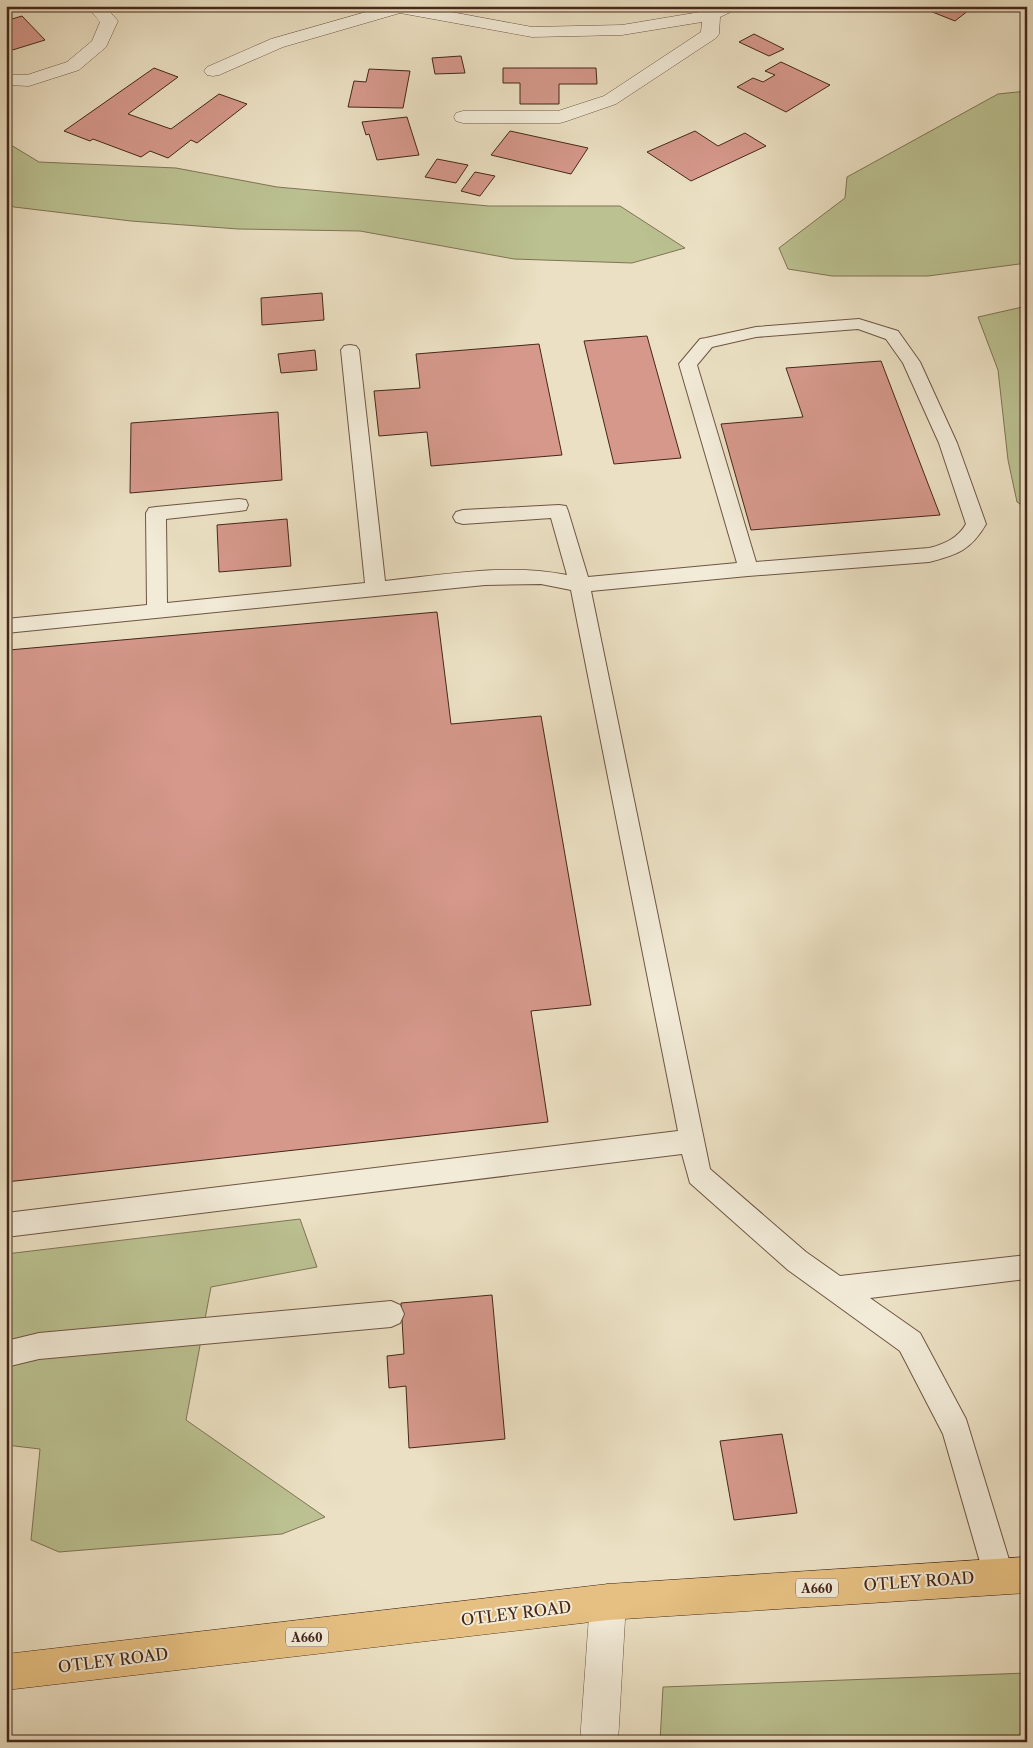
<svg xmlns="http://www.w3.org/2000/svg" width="1033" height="1748" viewBox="0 0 1033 1748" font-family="'Libre Caslon Text',serif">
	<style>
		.green { fill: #bbc191; stroke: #807455 }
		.building { fill: #d5988b; stroke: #452719 }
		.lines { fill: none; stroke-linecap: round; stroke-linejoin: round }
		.service-casing { stroke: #6e5544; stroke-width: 2 }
		.minor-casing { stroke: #6e5544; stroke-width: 1 }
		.trunk-casing { stroke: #452719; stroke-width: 1 }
		.service { fill: #f2ebd8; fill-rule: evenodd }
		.minor { fill: #f2ebd8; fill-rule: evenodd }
		.trunk { fill: #e6c082; fill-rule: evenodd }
		.labels { text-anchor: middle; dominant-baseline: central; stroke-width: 4; stroke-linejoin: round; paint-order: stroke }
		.shield { fill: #f2ebd8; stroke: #796252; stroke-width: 1 }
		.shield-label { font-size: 12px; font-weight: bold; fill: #452719 }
		.near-street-label { font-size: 16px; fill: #452719; stroke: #f2ebd8 }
	</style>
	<rect width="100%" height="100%" fill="#ebe0c3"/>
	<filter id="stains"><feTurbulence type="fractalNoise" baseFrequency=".004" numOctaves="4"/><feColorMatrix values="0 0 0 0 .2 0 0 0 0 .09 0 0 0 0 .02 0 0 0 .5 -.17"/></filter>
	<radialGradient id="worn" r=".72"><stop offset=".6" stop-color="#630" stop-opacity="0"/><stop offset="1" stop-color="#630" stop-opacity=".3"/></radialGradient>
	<path class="green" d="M1027,91V263L928,276H832L788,269L779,248L845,198L847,177L998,94Z
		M6,142L39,162L176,168L277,187L489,206H620L685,248L632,263L514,259L360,231L238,229L131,221L14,207L6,204Z
		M1027,306V508L1017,502L1008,460L998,370L978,317Z
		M300,1219L317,1267L211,1287L186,1420L325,1517L282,1534L59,1552L31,1540L40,1449L6,1445V1254Z
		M1027,1673V1742H660L663,1687Z"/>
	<path class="building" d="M924,6H974L955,21L930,11L933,9Z
		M6,13L12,19L22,16L45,40L6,52Z
		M754,34L784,49L769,56L739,42Z
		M461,56L465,73L435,74L432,58Z
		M781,62L830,85L786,112L737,87L753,78L763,82L775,75L765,71Z
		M154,68L178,77L128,114L171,129L219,94L247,104L197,143L191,140L168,158L150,151L141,157L93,139L90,141L64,131Z
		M503,68H596L597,84H559V104H520V83H503Z
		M369,69L410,71L403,108L348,107L354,81L366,82Z
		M407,117L419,155L377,160L369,134L366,135L362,122Z
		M510,131L588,148L571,174L491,155Z
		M695,131L718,146L745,133L766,146L691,181L647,152Z
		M437,159L468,165L456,183L425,177Z
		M475,172L495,176L480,196L461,191Z
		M322,293L324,320L262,325L261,298Z
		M647,336L681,458L614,464L584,341Z
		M539,344L562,455L431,466L427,432L379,436L374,391L420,388L416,354Z
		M315,350L317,370L281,373L278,354Z
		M881,361L940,515L751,530L721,424L803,417L786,368Z
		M278,412L282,480L130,493L131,423Z
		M287,519L291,566L219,572L217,525Z
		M437,612L451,724L541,716L591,1005L531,1011L548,1122L6,1182V688L9,650Z
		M492,1295L505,1439L409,1448L406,1386L389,1388L387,1356L404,1354L401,1303Z
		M782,1434L797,1513L734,1520L720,1441Z"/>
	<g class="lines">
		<g class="service-casing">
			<path id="service" d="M859,319L898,331L920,362L957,443L986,524C971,550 957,555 929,562L748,576L591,591L710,1169L806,1252L840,1276L1027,1255V1279L870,1298L920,1333L966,1419L1014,1576L1009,1586L999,1591L989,1586L984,1576L943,1434L900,1351L788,1270L690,1183L682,1154L6,1237V1213L678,1131L571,590L541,584L485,585L6,633V619L147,605L146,513L149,508L156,507L239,499L246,500L248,505L246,510L239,511L166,519L167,603L365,583L341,350L344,346L350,345L356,346L359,350L385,581C445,575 508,563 567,575L551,518L463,524L456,522L453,517L456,512L463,510L559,505L566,506L568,511L588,577L737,563L679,364L700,339L706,338L756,327ZM858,329L886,339L903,363L939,443L966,524C958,538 945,544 929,548L756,562L697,365L712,347L756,337Z
				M391,1301L400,1305L404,1314L400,1323L391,1327L39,1359L6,1367V1341L39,1333Z"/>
		</g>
		<g class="minor-casing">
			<path id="minor" d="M87,6H105L118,21L106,47L79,70L29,86L6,85V75H27L67,62L92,41L100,22Z
				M387,6H419L532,27L622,25L706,11L715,6H737L735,10L720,17L719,34L716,38L616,104L567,121L560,123H463L456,121L454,117L456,113L463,111H558L604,96L701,32L702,22L622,35L532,37L400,13L283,47L219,75L213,76L207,75L204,71L207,67L271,39Z
				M608,1584L621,1589L626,1602L618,1742H580L590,1602L595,1589Z"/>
		</g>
		<g class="trunk-casing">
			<path id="trunk" d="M1027,1557V1593L608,1620L6,1690V1654L608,1584Z"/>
		</g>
		<use href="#service" class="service"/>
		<use href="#minor" class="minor"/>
		<use href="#trunk" class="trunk"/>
	</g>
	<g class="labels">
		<g class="shield">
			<rect x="796" y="1578.5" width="42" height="19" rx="4"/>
			<rect x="286" y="1627.5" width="42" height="19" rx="4"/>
		</g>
		<g class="shield-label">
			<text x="817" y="1588">A660</text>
			<text x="307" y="1637">A660</text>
		</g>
		<g class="near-street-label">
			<text transform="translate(919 1581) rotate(-4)">OTLEY ROAD</text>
			<text transform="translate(516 1613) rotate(-7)">OTLEY ROAD</text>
			<text transform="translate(113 1660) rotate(-7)">OTLEY ROAD</text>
		</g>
	</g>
	<rect width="1033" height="1748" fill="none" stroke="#ebe0c3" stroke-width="25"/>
	<rect x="8" y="8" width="1018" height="1733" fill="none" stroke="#452719" stroke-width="2.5"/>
	<rect x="12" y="12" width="1008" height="1723" fill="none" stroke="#452719"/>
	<rect width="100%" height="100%" filter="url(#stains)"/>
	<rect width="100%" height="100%" fill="url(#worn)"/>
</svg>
